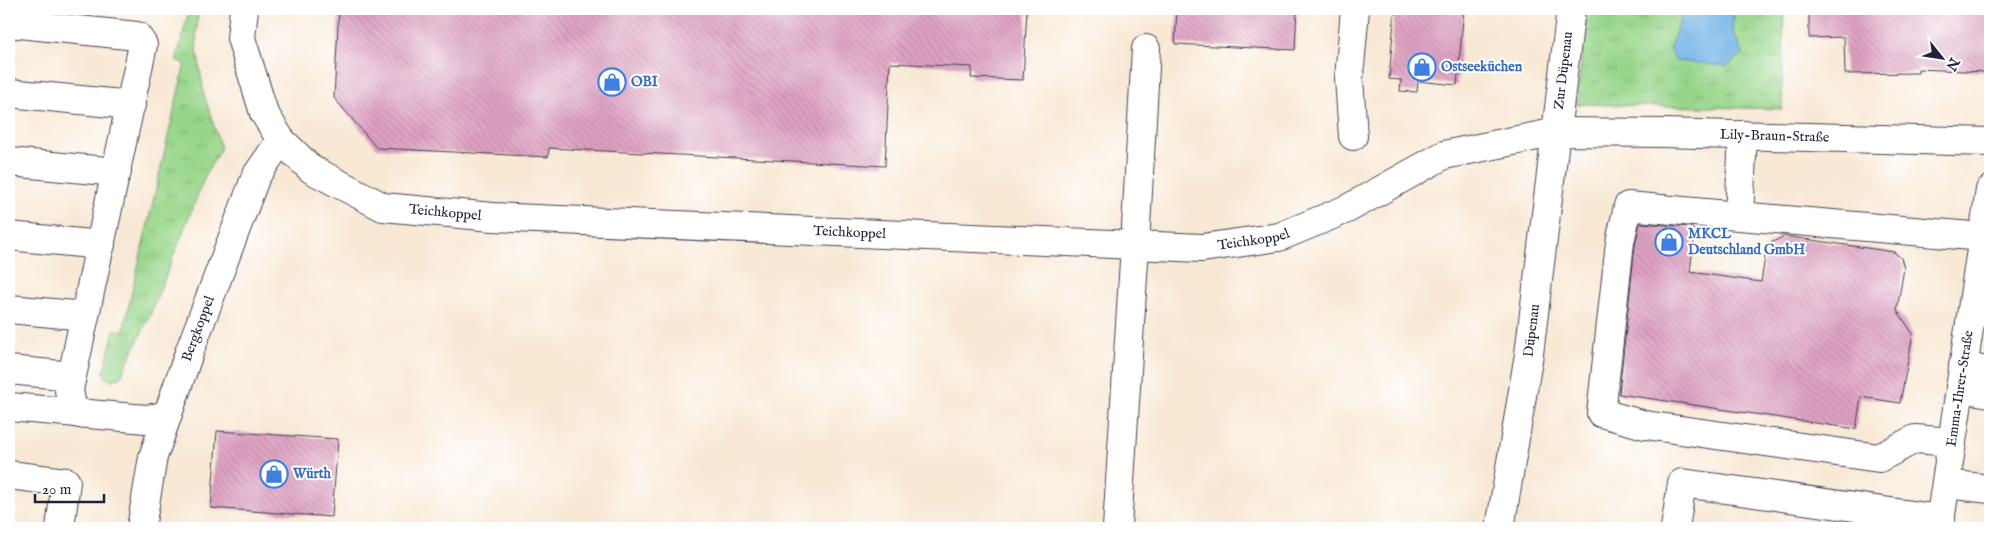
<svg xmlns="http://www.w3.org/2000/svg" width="1999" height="537" viewBox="0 0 1999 537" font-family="'IM FELL English',serif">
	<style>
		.grass { fill: url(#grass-tufts); stroke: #5d7c62 }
		.water { fill: #72b3e7; stroke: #4a6a91 }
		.building { fill: url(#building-back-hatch) }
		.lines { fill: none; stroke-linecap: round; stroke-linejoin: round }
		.minor-casing { stroke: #424052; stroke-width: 30 }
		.minor { stroke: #fff; stroke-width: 28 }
		.labels { text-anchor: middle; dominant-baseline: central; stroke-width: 4; stroke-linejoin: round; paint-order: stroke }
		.shop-label { font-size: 14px; font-weight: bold; fill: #366cbe; stroke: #fff; text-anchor: start }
		.street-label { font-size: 14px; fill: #22223b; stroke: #fff }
	</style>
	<defs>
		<pattern id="grass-tufts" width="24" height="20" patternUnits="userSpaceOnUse" patternTransform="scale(1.25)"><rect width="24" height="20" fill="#98d58a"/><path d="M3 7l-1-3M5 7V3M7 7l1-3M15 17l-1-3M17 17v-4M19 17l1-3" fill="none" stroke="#83b778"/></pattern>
		<pattern id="building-back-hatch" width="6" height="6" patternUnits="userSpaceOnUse" patternTransform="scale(1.25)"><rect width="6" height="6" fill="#dea1c1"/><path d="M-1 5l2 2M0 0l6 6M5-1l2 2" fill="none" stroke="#be8aa7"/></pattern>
	</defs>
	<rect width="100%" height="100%" fill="#fff"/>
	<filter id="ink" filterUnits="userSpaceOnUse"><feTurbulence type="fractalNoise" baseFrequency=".02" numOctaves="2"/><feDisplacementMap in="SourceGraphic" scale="10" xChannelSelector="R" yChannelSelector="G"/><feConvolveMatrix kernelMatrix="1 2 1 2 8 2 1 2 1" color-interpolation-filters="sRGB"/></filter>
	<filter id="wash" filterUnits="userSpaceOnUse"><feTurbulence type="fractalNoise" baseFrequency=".0096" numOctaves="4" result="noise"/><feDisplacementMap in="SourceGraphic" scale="20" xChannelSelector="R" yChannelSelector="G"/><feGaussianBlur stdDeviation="1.12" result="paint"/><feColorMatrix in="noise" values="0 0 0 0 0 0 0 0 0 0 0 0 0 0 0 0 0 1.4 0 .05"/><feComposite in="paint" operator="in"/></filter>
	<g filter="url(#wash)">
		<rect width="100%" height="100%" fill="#f8e8d4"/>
		<path class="grass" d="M195,9L198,13L196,44L204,94L221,148L206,174L150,315L120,378L111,380L105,377L104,371L114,330L123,331L185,63L176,61L188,14L191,10Z
			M1587,9H1682L1679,25L1669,50L1743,54L1732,29L1734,9H1784L1782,109L1576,104Z"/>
		<path class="water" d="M1682,9H1734L1732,29L1743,54L1727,66L1676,61L1669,50L1679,25Z"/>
		<g id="blocks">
			<path class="building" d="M339,9H1027L1023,80L971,78L972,67L890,63L885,166L549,148L548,157L377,148L334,98Z
				M1177,9H1297L1295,50L1175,44Z
				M1395,9H1464L1457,85L1418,81L1417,92L1400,91L1401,80L1389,79Z
				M1809,9H1989L1986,72L1918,69V73L1845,74L1844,37L1809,38Z
				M1640,223L1691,227L1695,231L1690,272L1761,282L1767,245L1784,236L1894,252L1901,258L1904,268L1897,310L1913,334L1900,403L1861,397L1856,429L1619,394L1635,245Z
				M217,431L338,439L332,517L211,508Z"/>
		</g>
	</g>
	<g filter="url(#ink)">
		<use href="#blocks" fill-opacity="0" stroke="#424052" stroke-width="1"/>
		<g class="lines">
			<g class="minor-casing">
				<g id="minor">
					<path id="s1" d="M244,9L241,38L264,113L281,140L311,169L383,207L493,217L1202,248L1279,237L1347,209L1444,155L1557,132L1663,133L1990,142"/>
					<path d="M9,23L137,36L143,45L69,390L72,406L79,414"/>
					<path d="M9,93L131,105"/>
					<path d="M1743,135L1739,216L1983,237"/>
					<path d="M1353,136L1349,78L1355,9"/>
					<path d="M9,162L117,172"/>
					<path d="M1739,216L1628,206L1620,242L1601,413L1645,425L1879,458L1915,439L1952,442"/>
					<path d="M9,236L101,245"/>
					<path d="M9,309L85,316"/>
					<path d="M1963,366L1990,372"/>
					<path d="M9,370L72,376"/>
					<path d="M1960,388L1990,393"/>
					<path d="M9,407L146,419L159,417L168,413"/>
					<path d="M9,475L66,482L60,528"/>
					<path d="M1946,484L1990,489"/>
					<path id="s2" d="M141,528L153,457L190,350L256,176L281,140"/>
					<path d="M1117,528L1135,245L1146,49"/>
					<path id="s3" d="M1500,528L1529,354L1571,9"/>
					<path d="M1675,528L1682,483L1941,519"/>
					<path id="s4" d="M1939,528L1990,190"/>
				</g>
			</g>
			<use href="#minor" class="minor"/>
		</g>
	</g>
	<defs>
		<g id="shop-ring" transform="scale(1.4375)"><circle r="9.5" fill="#fff" stroke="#3f7fe0" stroke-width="1.5"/><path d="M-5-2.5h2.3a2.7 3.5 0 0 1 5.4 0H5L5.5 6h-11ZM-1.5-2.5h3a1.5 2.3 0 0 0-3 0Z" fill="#3f7fe0"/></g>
	</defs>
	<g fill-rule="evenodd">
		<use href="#shop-ring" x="1422" y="67"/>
		<use href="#shop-ring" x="612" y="82"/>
		<use href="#shop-ring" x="1669" y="242"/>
		<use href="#shop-ring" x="274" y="474"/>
	</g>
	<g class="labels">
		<g class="shop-label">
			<text x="1441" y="67">Ostseeküchen</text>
			<text x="631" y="82">OBI</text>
			<text x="1688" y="234">MKCL<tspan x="1688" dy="16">Deutschland GmbH</tspan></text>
			<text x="293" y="474">Würth</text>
		</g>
		<g class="street-label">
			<text stroke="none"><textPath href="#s3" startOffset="462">Zur Düpenau</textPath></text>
			<text stroke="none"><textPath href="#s1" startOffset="1678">Lily-Braun-Straße</textPath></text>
			<text stroke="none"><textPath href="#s1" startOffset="325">Teichkoppel</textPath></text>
			<text stroke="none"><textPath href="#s1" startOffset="730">Teichkoppel</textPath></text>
			<text stroke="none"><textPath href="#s1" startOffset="1135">Teichkoppel</textPath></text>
			<text stroke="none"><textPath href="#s2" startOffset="208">Bergkoppel</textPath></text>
			<text stroke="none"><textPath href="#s3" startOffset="200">Düpenau</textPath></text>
			<text stroke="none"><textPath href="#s4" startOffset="141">Emma-Ihrer-Straße</textPath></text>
		</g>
	</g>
	<rect width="1999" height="537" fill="none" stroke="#fff" stroke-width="30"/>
	<g transform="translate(1942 58) rotate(120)" stroke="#ffffff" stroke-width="4" paint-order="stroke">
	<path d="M0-4L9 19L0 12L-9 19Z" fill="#22223b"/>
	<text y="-8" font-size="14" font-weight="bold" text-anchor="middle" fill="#22223b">N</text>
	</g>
	<path d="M35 494v8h69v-8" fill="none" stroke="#22223b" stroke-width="2.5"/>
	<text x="42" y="494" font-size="15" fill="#22223b" stroke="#ffffff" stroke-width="4" paint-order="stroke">20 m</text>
</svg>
